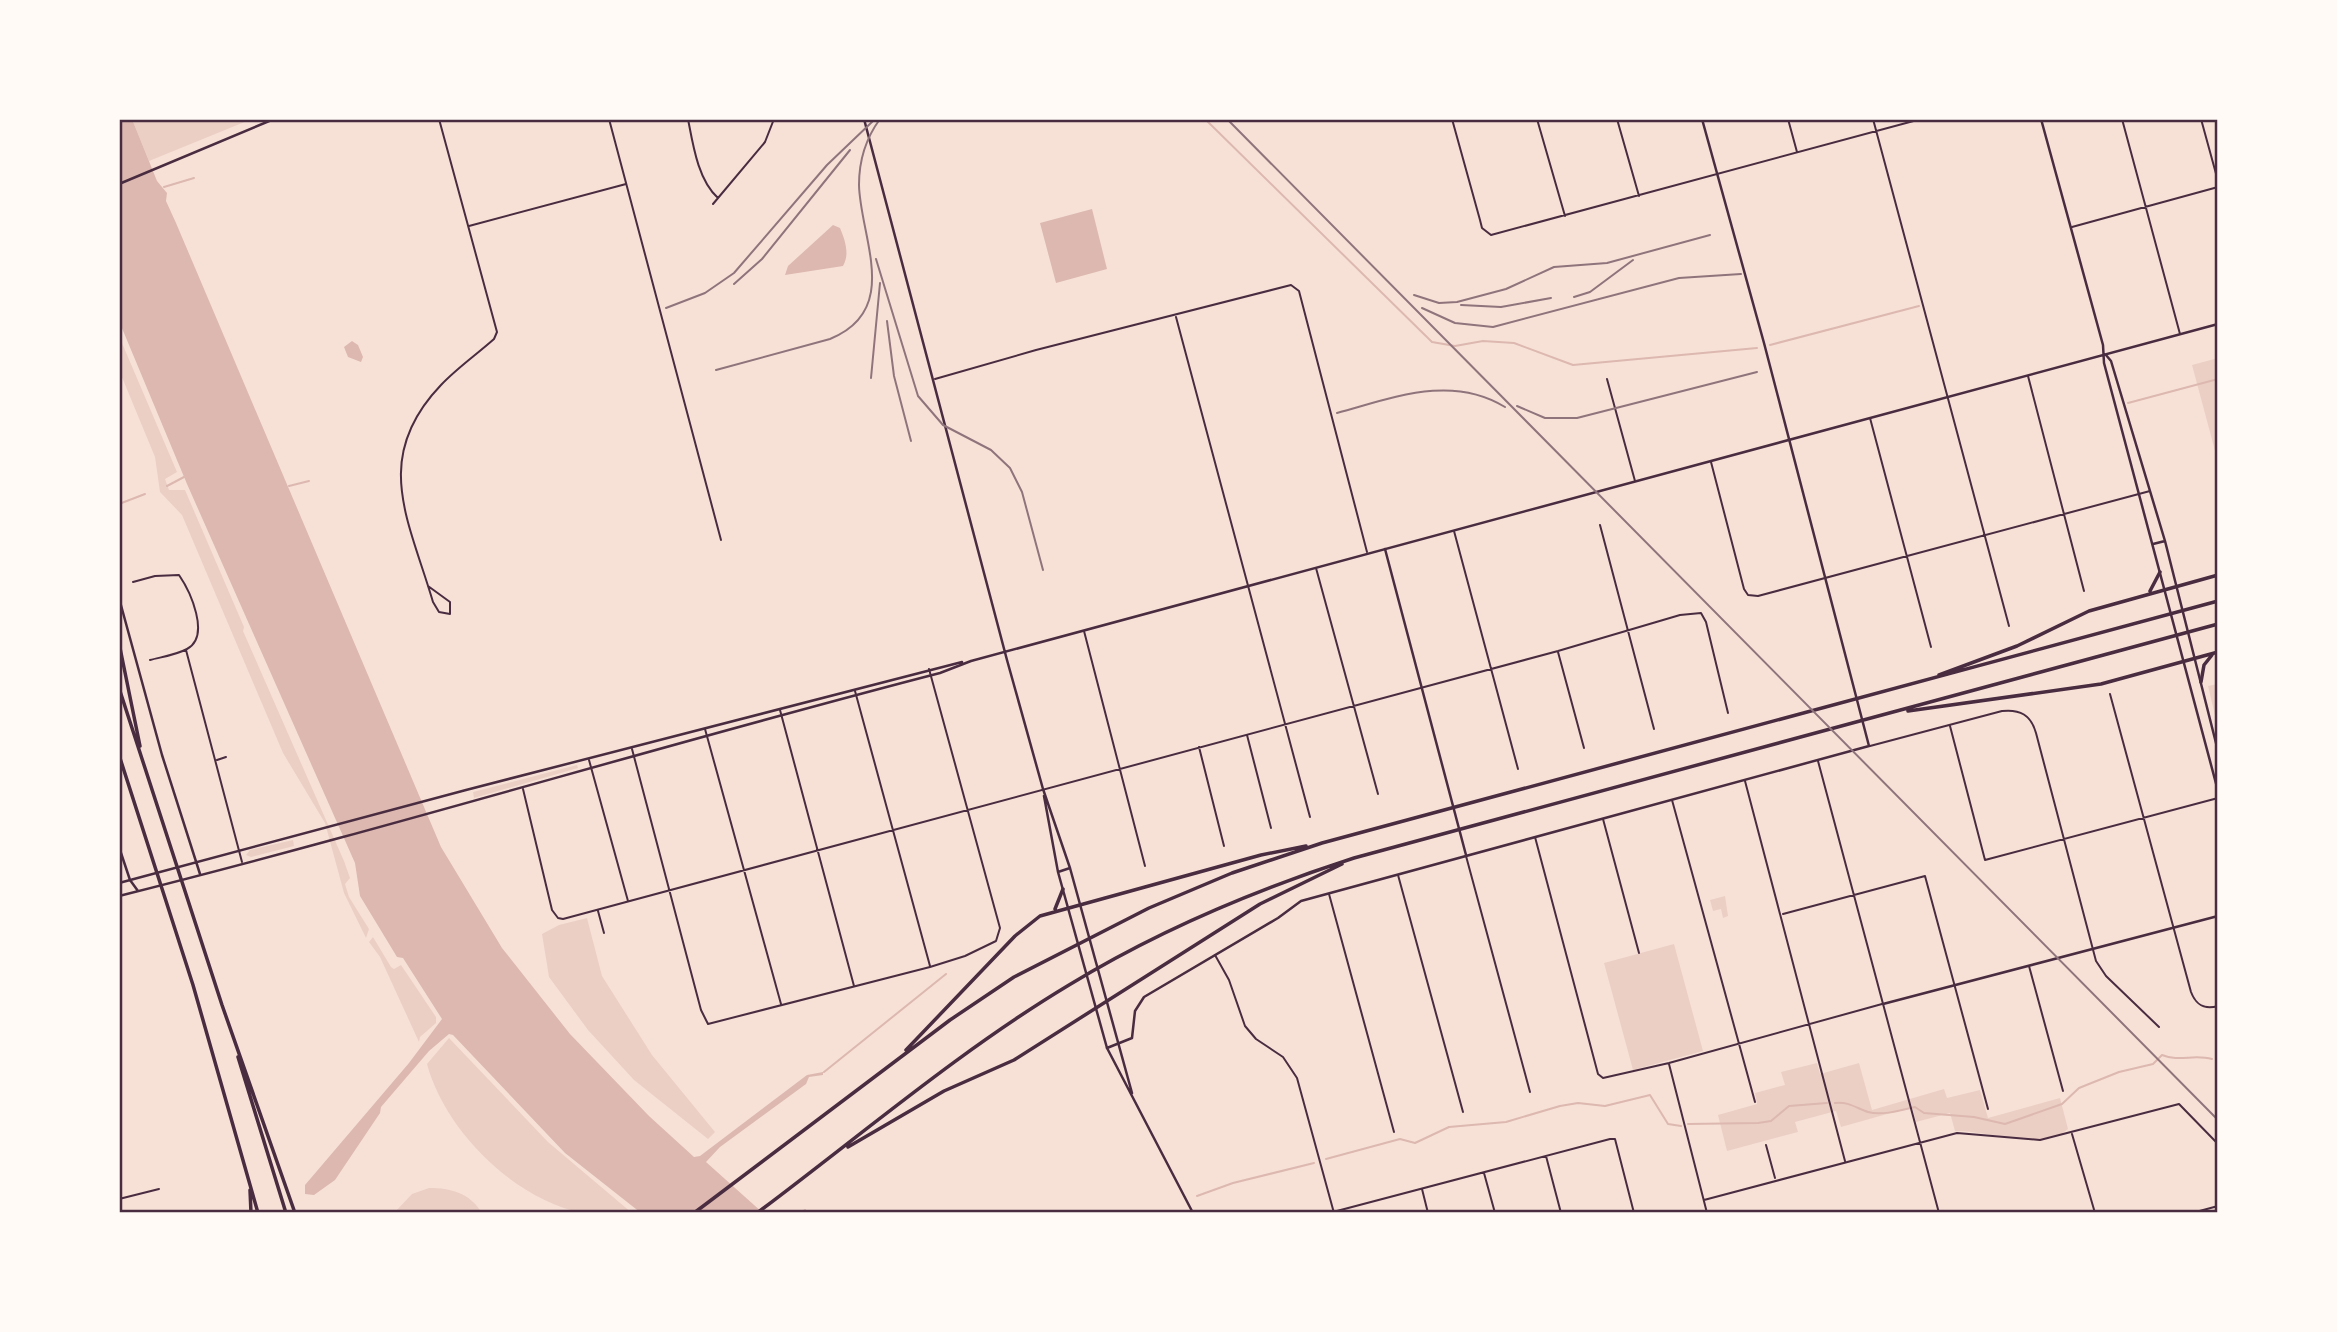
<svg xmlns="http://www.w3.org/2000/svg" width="2337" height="1332" font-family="Montserrat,sans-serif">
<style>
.green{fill:#ebcfc5}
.water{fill:#dcb8b0}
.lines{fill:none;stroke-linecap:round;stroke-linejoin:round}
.stream{stroke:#dcb8b0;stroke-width:2}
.minor{stroke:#4a2c40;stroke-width:2}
.tertiary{stroke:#4a2c40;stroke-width:2.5}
.secondary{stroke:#4a2c40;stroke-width:2.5}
.motorway{stroke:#4a2c40;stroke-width:3.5}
.rail{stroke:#8f747c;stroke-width:2}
.neatline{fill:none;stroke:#4a2c40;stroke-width:2.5}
</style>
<rect width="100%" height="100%" fill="#f7e1d7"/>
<path class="green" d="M132,119h120l-103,42z
M119,336l58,136 -12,7 4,11h16l59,137 -1,4 101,230 6,17 -5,6 4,13 20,32 -3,9 -22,-45 -19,-70 -42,-70 -101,-238 -22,-23 -5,-35 -36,-87z
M2218,358v104l-26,-97z
M2218,684v44l-10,-42z
M577,765l1,3 -104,30 -1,-6z
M293,840l1,6 -43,11 -5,-2 4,-5z
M1725,896l3,20 -5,2 -2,-9 -8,2 -3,-11z
M587,918l15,58 50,79 63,77 -7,7 -74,-59 -46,-50 -39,-53 -7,-43 17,-9z
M373,937l18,30 3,2 7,-4 35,52v6l-16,14 -1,5 -39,-85 -11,-15z
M1674,944l29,107 -70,19 -29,-107z
M449,1038l99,104 84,71c-15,0 -34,3 -49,0 -68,-13 -138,-82 -156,-149z
M1817,1063l3,11 39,-11 13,47 72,-21 3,9 33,-8 8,28 72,-20 8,31c-23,22 -84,1 -113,2l-5,-18 -34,9 -4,-15 -71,20 -5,-16 -41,11 3,10 -71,19 -9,-36 39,-11 -2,-11 30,-8 -4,-13z
M429,1188c22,0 41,5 53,25h-88l18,-19z"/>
<path class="water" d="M119,119h13l25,62 10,12 -1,8 10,22 265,624 61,101 68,86 79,82 45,41 6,-1 107,-81 16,-3v3l-14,2 -3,7 -86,63 -14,15 57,51h-122l-76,-60 -112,-118 -4,-1 -20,17 -48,56 -1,6 -45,67 -21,15 -9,-1v-9l104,-122 33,-44 -39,-61 -6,-1 -37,-61 -5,-33 -168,-379 -68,-163z
M1092,209l15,60 -51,14 -16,-60z
M833,225l7,3c5,12 10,26 3,38l-58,9 3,-9z
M352,341l6,4 5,12 -2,5 -13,-5 -4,-10z"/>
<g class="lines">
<path class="stream" d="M1205,119l227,223 23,4 28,-5 31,2 59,22 184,-17
M164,187l30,-9
M1770,345l149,-39
M2128,403l90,-24
M167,486l17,-9
M289,486l20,-5
M119,504l26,-10
M824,1072l122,-98
M1835,1103c13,-2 23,6 33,9 14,4 34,-2 47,-5l9,6 50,4 31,7 57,-20 17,-16 40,-16 34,-8 9,-9c17,7 32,-1 50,4
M1688,1124l70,-1 13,-2 18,-15 38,-3
M1326,1159l74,-20 15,4 34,-16 57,-5 54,-16 18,-3 27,3 45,-11 18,29 13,2
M1197,1196l36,-13 81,-20
M800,1213l5,-3"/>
<path class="minor" d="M609,119l112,421
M688,119c5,26 10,61 30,79
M1452,119l28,101 2,8 9,7 430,-116
M1537,119l28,97
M1617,119l22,77
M1788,119l9,33
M1873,119l136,507
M2122,119l58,215
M2201,119l17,62
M713,204l52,-62 9,-23
M469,226l157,-42
M2072,227l146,-40
M1176,317l134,500
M2028,376l56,215
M935,379l101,-29 255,-65 8,6 68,261
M1607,379l28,102
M1870,418l61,229
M1711,462l33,127 4,6 10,1 392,-105
M1600,525l54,204
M1454,531l64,238
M1316,568l62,226
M133,582l22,-6 24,-1c11,16 32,61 8,74 -11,6 -26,8 -37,11
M428,586l22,16v12l-11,-2 -6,-10c-24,-82 -62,-144 8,-217 16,-17 35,-30 53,-46l3,-7 -58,-213
M1084,631l61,235
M186,650l56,212
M1558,652l26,96
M855,691l75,275
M2110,694l81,298c5,13 13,18 27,14
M780,710l74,276
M1950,726l35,134 233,-62
M705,729l76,275
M1247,735l24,93
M1870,746l132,-35c18,-2 29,4 34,22l60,228 10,15 53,51
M1199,747l25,99
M632,749l69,261 7,14 222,-57 35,-11 31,-15 4,-13 -71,-259
M217,760l9,-3
M589,760l39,141
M1818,761l121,452
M1745,781l100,380
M523,789l29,121 6,8 5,1 995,-268 122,-36 21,-2 5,9 22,91
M1672,800l83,302
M1603,819l36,134
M1535,837l63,237 5,4 66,-15 213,-59
M1466,856l64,236
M1398,875l65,237
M1329,894l65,238
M598,911l6,22
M1783,914l142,-38 63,233
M1215,955l14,25 16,46 11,13 27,18 14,21 37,135
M2029,966l34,125
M1669,1064l38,149
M2072,1134l23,79
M1766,1145l9,33
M1546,1156l15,57
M1484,1173l11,40
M1422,1189l6,24
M119,1199l40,-10
M1704,1200l253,-67 83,7 139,-36 39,40
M1333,1212l277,-73h5l19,74
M2192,1213l26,-7"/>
<path class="tertiary" d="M1385,549l81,306
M1883,1004l335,-88
M1107,1048l25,-10 3,-27 9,-14 134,-79 23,-17 568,-155 -105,-403 -62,-224"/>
<path class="secondary" d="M864,119l143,541 36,129 27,79 62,225
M2041,119l62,226 1,18 114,428
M119,184l155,-65
M2106,355l5,6 54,180 53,210
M2153,544l12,-3
M119,598l43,157 38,119
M1044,796l14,76 49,176 86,165
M119,847l11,33 8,11
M1058,872l12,-4
M119,883l347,-93 496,-128
M119,896c275,-69 546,-152 821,-223l31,-12 1247,-337"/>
<path class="motorway" d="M2150,591l10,-19
M119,643l21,103
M1939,675l78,-29 72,-35 129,-36
M2201,682l3,-17 8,-10
M119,688l103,317 73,208
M1908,711l193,-27 117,-32
M119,755l74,230 65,228
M1055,909l8,-20
M906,1050l109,-114 25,-20 221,-61 45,-9
M238,1057l48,156
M848,1147l96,-56 70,-31 246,-156 82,-40
M250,1190l1,23
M694,1213l256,-193 64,-43 135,-69 83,-35 90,-30 896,-242
M757,1213c103,-77 202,-162 312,-228 90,-55 186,-95 285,-127l864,-234"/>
<path class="rail" d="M1227,119l991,1001
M876,259l42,137 25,29 48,25 19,18 12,24 21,78
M734,284l28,-25 88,-109
M1414,295l25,8 18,-1 49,-13 48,-22 53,-4 103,-28
M1574,297l16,-5 43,-32
M1461,305l40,2 50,-9
M666,308l39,-15 29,-20 93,-108 46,-44
M1422,308l33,15 38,4 186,-49 62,-4
M887,321l7,55 17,65
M716,370l114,-31c72,-29 30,-102 29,-154 0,-25 7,-47 21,-66
M871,378l9,-95
M1517,406l28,12h32l180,-46
M1337,413c56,-15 114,-39 168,-6"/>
</g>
<rect width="2337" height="1332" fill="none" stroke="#fffaf5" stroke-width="242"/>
<rect x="121" y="121" width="2095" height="1090" class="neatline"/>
</svg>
